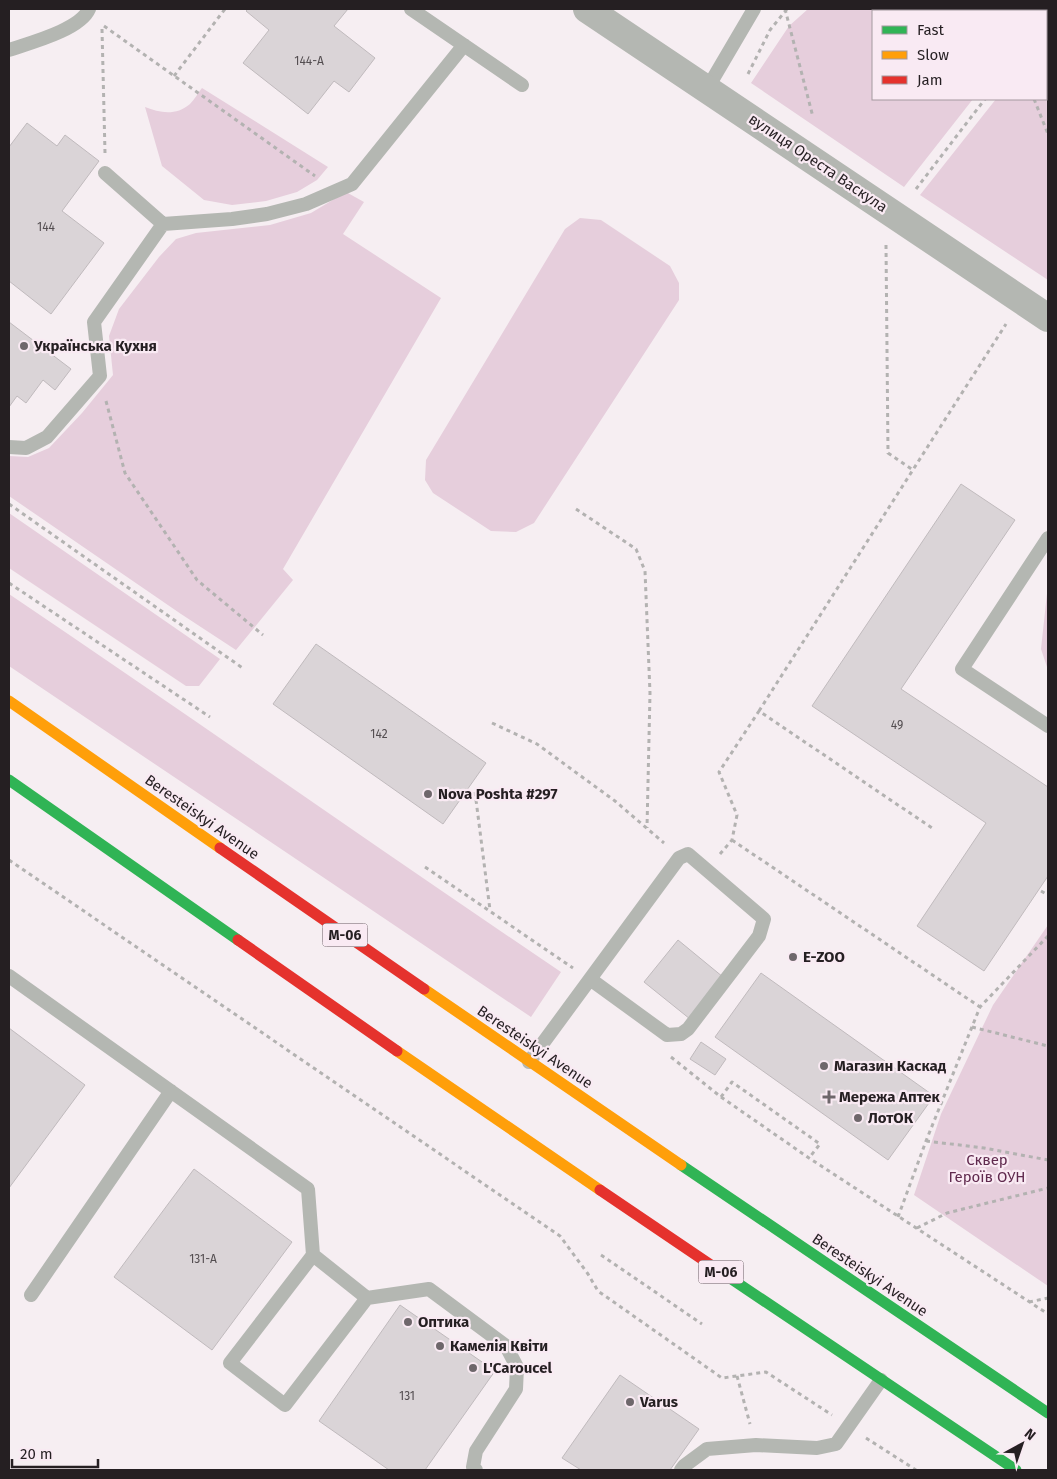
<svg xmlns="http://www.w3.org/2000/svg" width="1057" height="1479" font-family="'Fira Sans',sans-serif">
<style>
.green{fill:#e6cedc}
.building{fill:#dad4d7;stroke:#c0babd}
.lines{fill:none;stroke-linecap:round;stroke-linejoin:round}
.path{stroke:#b3b2b1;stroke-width:3;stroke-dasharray:4 4;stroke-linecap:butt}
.lane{stroke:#b4b7b2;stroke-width:14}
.street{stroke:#b4b7b2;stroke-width:28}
.fast{stroke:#30b455;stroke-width:11}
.slow{stroke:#ff9f0a;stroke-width:11}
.jam{stroke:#e5322d;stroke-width:11}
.poi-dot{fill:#6e676b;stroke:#f9eaf3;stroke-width:2}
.labels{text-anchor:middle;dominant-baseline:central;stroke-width:4.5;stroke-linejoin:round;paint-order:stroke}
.number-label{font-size:12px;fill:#534d50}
.shield{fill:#f9eaf3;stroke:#655c61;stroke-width:1}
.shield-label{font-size:14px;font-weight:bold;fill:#251f22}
.street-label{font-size:15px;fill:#251f22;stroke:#f9eaf3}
.poi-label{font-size:15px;font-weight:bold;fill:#251f22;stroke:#f9eaf3;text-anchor:start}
.park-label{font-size:15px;fill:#602a4e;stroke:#f9eaf3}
</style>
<rect width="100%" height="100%" fill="#f6eef2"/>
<path class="green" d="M808,9h172l-1,2h-106v88h100l-69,88 -153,-104 38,-57z
M1046,53l2,2v225l-128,-85 76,-96h50z
M202,88l126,79 -11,13 -20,12 -31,9 -34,4 -28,-5 -42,-34 -17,-59c15,6 31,9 45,-3 4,-4 8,-11 12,-16z
M346,192l18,10 -21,32 98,64 -158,271 10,11 -57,70 -55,-36 -172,-118v-40l19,1 21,-9 33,-35 31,-38 -4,-39 10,-27 40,-52 17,-18 20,-6 74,-8 41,-12z
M580,218l21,2 69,46 9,17v17l-145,223 -18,9 -25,-1 -58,-38 -8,-13 1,-20 139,-231z
M9,513l211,146 -21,27h-13l-177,-118z
M1048,584v86l-7,-21z
M9,594c185,125 367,253 552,378l-30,45 -522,-351z
M1048,925v361l-134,-91 27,-81 52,-109z"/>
<path class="building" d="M248,9h100l-14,17 41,32 -26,34 -15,-11 -26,33 -65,-51 26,-33 -23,-19z
M27,123l30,23 8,-11 34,26 -37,50 42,32 -53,71 -42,-33v-134z
M9,322l62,47 -16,21 -12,-10 -17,23 -9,-7 -8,11z
M961,484l54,36 -114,169 147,98v89l-64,95 -67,-45 69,-103 -174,-117z
M316,644l170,119 -43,61 -170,-120z
M678,940l45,37 -33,42 -46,-37z
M761,973l173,123 -46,64 -173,-123z
M9,1028l76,57 -76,103z
M701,1042l25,17 -11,16 -25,-16z
M194,1169l98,73 -80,108 -98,-73z
M400,1305l95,66 -70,99h-36l-70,-49z
M620,1375l79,54 -29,41h-89l-19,-12z"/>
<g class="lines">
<path class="path" d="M785,9l28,108
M980,9l4,2
M104,26l211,150
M102,29l3,124
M1046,50l2,2
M748,74l22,-44 17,-21
M174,76l51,-67
M1034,99l14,35
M916,189l69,-90
M886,245l2,208 25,17
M106,401l19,72 72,107 66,55
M9,504l235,165
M576,509l60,40 9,22 5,122 -3,135
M9,583l201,134
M759,711l247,-387
M492,723l45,21 78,57 49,42
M475,792l15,118
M732,840l248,167
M720,854l12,-14 5,-25 -18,-43 40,-61 176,119
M9,860l551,376 28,38 10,17 124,87 44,-6 66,43
M425,867l148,101
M1041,891l7,4
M972,1027l76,19
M671,1057l50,40 88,61 239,156
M721,1097l11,-15 88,62 -11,14
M926,1141l58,7 64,12
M898,1217l28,-76 54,-134 68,-71
M917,1228l30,-15 101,-25
M601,1255l101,69
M1029,1302l19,-4
M737,1376l13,48
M866,1438l50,32"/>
<path class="lane" d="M411,9l111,76
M9,50c20,-7 71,-20 80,-41
M707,89l47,-80
M163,224l69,-5 35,-5 39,-10 46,-20 112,-139
M9,447l17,1 21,-11 53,-61 -6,-54 69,-98 -58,-51
M1048,538l-86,131 86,57
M9,976l299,213 5,66 -83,108 55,42 82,-107
M529,1062l150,-204 9,-4 76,65 -5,17 -71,93 -7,5 -14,1 -77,-56
M313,1255l54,43 62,-9 77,57 11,21 -1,22 -40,62 -3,16 3,3
M31,1295l140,-204
M681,1470l3,-4 23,-17 49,-4 61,3 19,-4 45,-64"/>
<path class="street" d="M587,9l461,309"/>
<path class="fast" d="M9,780l229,160
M681,1165l367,248
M730,1278l286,192"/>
<path class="slow" d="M9,701l211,147
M424,989l257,176
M397,1051l203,139"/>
<path class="jam" d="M220,848l204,141
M238,940l159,111
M600,1190l130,88"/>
</g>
<g class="poi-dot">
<circle cx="24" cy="346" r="5"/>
<circle cx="428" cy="794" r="5"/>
<circle cx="793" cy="957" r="5"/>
<circle cx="824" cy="1066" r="5"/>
<path d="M826.5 1089.5h5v5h5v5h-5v5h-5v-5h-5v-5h5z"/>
<circle cx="858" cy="1118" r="5"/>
<circle cx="408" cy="1322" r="5"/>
<circle cx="440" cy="1346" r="5"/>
<circle cx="473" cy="1368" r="5"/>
<circle cx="630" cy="1402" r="5"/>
</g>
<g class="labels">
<g class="number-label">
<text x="309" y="61">144-А</text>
<text x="46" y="227">144</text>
<text x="897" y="725">49</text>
<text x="379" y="734">142</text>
<text x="203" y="1259">131-А</text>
<text x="407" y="1396">131</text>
</g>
<g class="shield">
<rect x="322.5" y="923.5" width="45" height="23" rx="4"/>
<rect x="698.5" y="1260.5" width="45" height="23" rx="4"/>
</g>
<g class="shield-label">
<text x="345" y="935">М-06</text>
<text x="721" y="1272">М-06</text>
</g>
<g class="street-label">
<text transform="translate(818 163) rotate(34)">вулиця Ореста Васкула</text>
<text transform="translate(202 817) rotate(35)">Beresteiskyi Avenue</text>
<text transform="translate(535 1047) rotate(34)">Beresteiskyi Avenue</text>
<text transform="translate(870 1275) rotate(34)">Beresteiskyi Avenue</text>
</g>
<g class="poi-label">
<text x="34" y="346">Українська Кухня</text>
<text x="438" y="794">Nova Poshta #297</text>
<text x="803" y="957">E-ZOO</text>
<text x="834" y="1066">Магазин Каскад</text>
<text x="839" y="1097">Мережа Аптек</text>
<text x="868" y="1118">ЛотОК</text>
<text x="418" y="1322">Оптика</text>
<text x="450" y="1346">Камелія Квіти</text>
<text x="483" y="1368">L'Caroucel</text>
<text x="640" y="1402">Varus</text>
</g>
<g class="park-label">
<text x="987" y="1160">Сквер<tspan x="987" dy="17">Героїв ОУН</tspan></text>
</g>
</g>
<rect width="1057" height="1479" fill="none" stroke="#251f22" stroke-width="20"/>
<rect x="872" y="10" width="175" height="90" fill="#f9eaf3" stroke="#a4999f"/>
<rect x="882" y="26" width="25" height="8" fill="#30b455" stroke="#a4999f"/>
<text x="917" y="35" font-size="15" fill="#251f22">Fast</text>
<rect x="882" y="51" width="25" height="8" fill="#ff9f0a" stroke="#a4999f"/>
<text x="917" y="60" font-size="15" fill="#251f22">Slow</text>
<rect x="882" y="76" width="25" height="8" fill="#e5322d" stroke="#a4999f"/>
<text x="917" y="85" font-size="15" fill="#251f22">Jam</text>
<g transform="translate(1022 1444) rotate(40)" stroke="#f9eaf3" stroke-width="4" paint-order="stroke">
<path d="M0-4L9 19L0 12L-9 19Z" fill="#251f22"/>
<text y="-8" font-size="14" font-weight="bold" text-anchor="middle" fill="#251f22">N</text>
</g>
<path d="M12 1459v8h86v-8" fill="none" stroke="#251f22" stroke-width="2.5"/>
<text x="20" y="1459" font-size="15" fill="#251f22" stroke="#f9eaf3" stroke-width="4" paint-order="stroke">20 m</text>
</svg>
